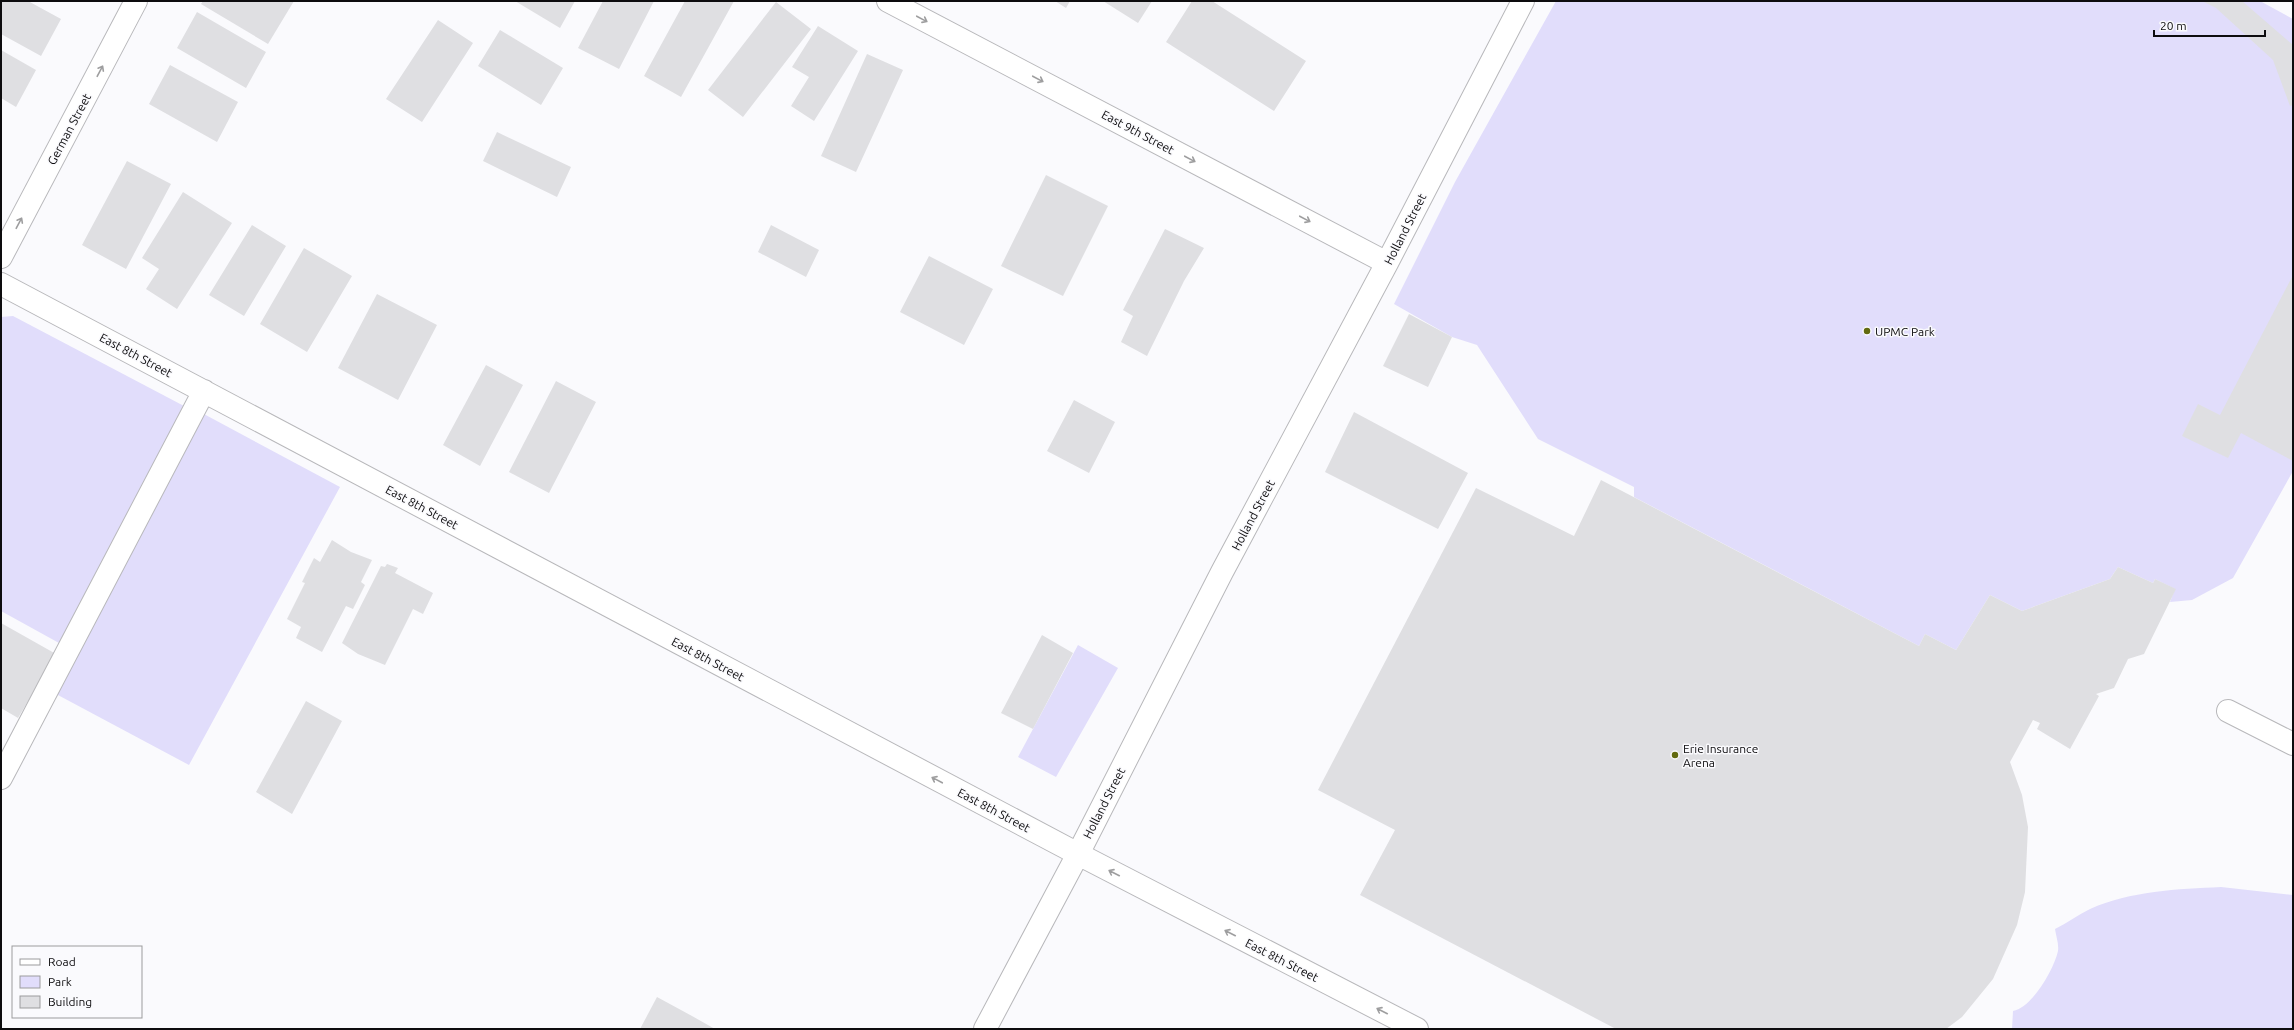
<svg xmlns="http://www.w3.org/2000/svg" width="2294" height="1030" font-family="Ubuntu,sans-serif">
<style>
.green{fill:#e1ddfb}
.building{fill:#dfdfe2}
.lines{fill:none;stroke-linecap:round;stroke-linejoin:round}
.minor-casing{stroke:#b8b8bb;stroke-width:24}
.minor{stroke:#fff;stroke-width:22}
.oneway{stroke:#9e9e9f}
.poi-dot{fill:#626a0f;stroke:#fafafd;stroke-width:1.5}
.labels{text-anchor:middle;dominant-baseline:central;stroke-width:3;stroke-linejoin:round;paint-order:stroke}
.street-label{font-size:12px;fill:#0d0c0e;stroke:#fafafd}
.poi-label{font-size:12px;fill:#0d0c0e;stroke:#fafafd;text-anchor:start}
</style>
<rect width="100%" height="100%" fill="#fafafd"/>
<path class="green" d="M1556,1h704l33,18v452l-60,107 -41,22 -22,2 5,-13 -20,-10 -2,4 -35,-16 -8,12 -88,32 -32,-16 -34,55 -31,-16 -6,12 -285,-149v-10l-96,-48 -61,-94 -25,-8 -58,-33 61,-122z
M13,316l171,90 -125,237 -58,-32v-294z
M202,413l138,74 -151,278 -133,-71z
M1078,645l40,23 -62,109 -38,-20z
M2221,887l72,8v134h-281l1,-18c19,-3 41,-42 45,-60 1,-7 -2,-15 -3,-22 12,-6 23,-14 35,-20 40,-18 88,-20 131,-22z"/>
<path class="building" d="M1,1h27l33,18 -20,37 -40,-22z
M203,1h91l-26,43 -67,-40z
M515,1h60l-15,27z
M603,1h51l-35,68 -41,-21z
M685,1h49l-53,96 -37,-21z
M1055,1h15l-4,7z
M1103,1h49l-14,22z
M1192,1h20l94,60 -32,50 -108,-69z
M2202,1h40l51,44v60l-3,1 -17,-46 -57,-52z
M776,2l35,27 -68,88 -35,-27z
M197,12l69,40 -20,36 -69,-40z
M438,20l35,23 -51,79 -36,-23z
M818,26l40,25 -44,70 -23,-15 18,-29 -17,-10z
M500,30l63,38 -22,37 -63,-39z
M1,50l35,20 -20,37 -15,-9z
M867,54l36,16 -47,102 -35,-16z
M170,65l68,37 -21,40 -68,-38z
M497,132l74,35 -14,30 -74,-36z
M127,161l44,23 -45,85 -44,-24z
M1046,175l62,31 -45,90 -62,-30z
M183,192l49,31 -55,86 -31,-20 13,-20 -17,-11z
M252,225l34,21 -42,70 -35,-21z
M771,225l48,25 -13,27 -48,-25z
M1165,229l39,19 -20,33 -37,75 -26,-14 12,-26 -10,-6z
M304,248l48,28 -45,76 -47,-28z
M929,256l64,33 -29,56 -64,-33z
M2293,275v186l-52,-28 -13,25 -46,-22 16,-32 22,11z
M377,294l60,31 -39,75 -60,-32z
M1409,314l43,23 -24,50 -45,-21z
M486,365l37,20 -43,81 -37,-21z
M556,381l40,21 -47,91 -40,-21z
M1074,400l41,22 -26,51 -42,-22z
M1354,412l114,61 -30,56 -113,-57z
M1601,480l318,166 6,-12 31,16 34,-55 32,16 88,-32 8,-12 35,16 2,-4 21,10 -32,65 -16,5 -14,29 -18,6 3,2 -29,53 -33,-20 3,-6 -7,-3 -23,42 12,33 6,32 -3,65 -8,33 -24,54 -31,38 -16,12h-330l-256,-134 35,-65 -77,-40 158,-302 98,48z
M332,540l19,12 21,8 -11,22 4,3 -12,24 -7,-3 -24,46 -26,-14 5,-11 -14,-8 18,-36 -3,-1 12,-24 6,4z
M387,564l11,4 -3,5 38,20 -10,21 -10,-5 -28,56 -27,-11 -16,-11 39,-77 4,1z
M1,623l55,31 -38,64 -17,-10z
M1042,635l31,18 -40,76 -32,-16z
M306,701l36,20 -50,93 -36,-22z
M657,997l35,19 23,13h-75z"/>
<g class="lines">
<defs>
<path id="minor" d="M888,1l499,262
M1,257l135,-256
M1,284l1077,570 339,175
M2228,711l65,33
M1,778l203,-387
M985,1029l93,-175 144,-282 165,-309 136,-262"/>
</defs>
<use href="#minor" class="minor-casing"/>
<use href="#minor" class="minor"/>
</g>
<defs><path id="oneway-shaft" d="M-6 0H5M1.5-3L5.5 0L1.5 3" fill="none" stroke-width="1.6" stroke-linecap="round" stroke-linejoin="round"/></defs>
<g class="oneway">
<use href="#oneway-shaft" transform="translate(922 19) rotate(28)"/>
<use href="#oneway-shaft" transform="translate(100 71) rotate(-62)"/>
<use href="#oneway-shaft" transform="translate(1038 79) rotate(28)"/>
<use href="#oneway-shaft" transform="translate(1190 159) rotate(28)"/>
<use href="#oneway-shaft" transform="translate(1305 219) rotate(28)"/>
<use href="#oneway-shaft" transform="translate(19 223) rotate(-62)"/>
<use href="#oneway-shaft" transform="translate(937 780) rotate(-152)"/>
<use href="#oneway-shaft" transform="translate(1114 873) rotate(-153)"/>
<use href="#oneway-shaft" transform="translate(1230 933) rotate(-153)"/>
<use href="#oneway-shaft" transform="translate(1382 1011) rotate(-153)"/>
</g>
<g class="poi-dot">
<circle cx="1867" cy="331" r="4"/>
<circle cx="1675" cy="755" r="4"/>
</g>
<g class="labels">
<g class="street-label">
<text transform="translate(69 129) rotate(-62)">German Street</text>
<text transform="translate(1138 132) rotate(28)">East 9th Street</text>
<text transform="translate(1405 229) rotate(-63)">Holland Street</text>
<text transform="translate(136 355) rotate(28)">East 8th Street</text>
<text transform="translate(422 507) rotate(28)">East 8th Street</text>
<text transform="translate(1253 515) rotate(-62)">Holland Street</text>
<text transform="translate(708 659) rotate(28)">East 8th Street</text>
<text transform="translate(1104 803) rotate(-63)">Holland Street</text>
<text transform="translate(994 810) rotate(28)">East 8th Street</text>
<text transform="translate(1282 960) rotate(27)">East 8th Street</text>
</g>
<g class="poi-label">
<text x="1875" y="331">UPMC Park</text>
<text x="1683" y="748">Erie Insurance<tspan x="1683" dy="14">Arena</tspan></text>
</g>
</g>
<rect width="2294" height="1030" fill="none" stroke="#0d0c0e" stroke-width="4"/>
<rect x="12" y="946" width="130" height="72" fill="#fafafd" stroke="#9b9b9d"/>
<rect x="20" y="959" width="20" height="6" fill="#ffffff" stroke="#9b9b9d"/>
<text x="48" y="966" font-size="12" fill="#0d0c0e">Road</text>
<rect x="20" y="976" width="20" height="12" fill="#e1ddfb" stroke="#9b9b9d"/>
<text x="48" y="986" font-size="12" fill="#0d0c0e">Park</text>
<rect x="20" y="996" width="20" height="12" fill="#dfdfe2" stroke="#9b9b9d"/>
<text x="48" y="1006" font-size="12" fill="#0d0c0e">Building</text>
<path d="M2154 30v6h111v-6" fill="none" stroke="#0d0c0e" stroke-width="2"/>
<text x="2160" y="30" font-size="12" fill="#0d0c0e" stroke="#fafafd" stroke-width="3" paint-order="stroke">20 m</text>
</svg>
